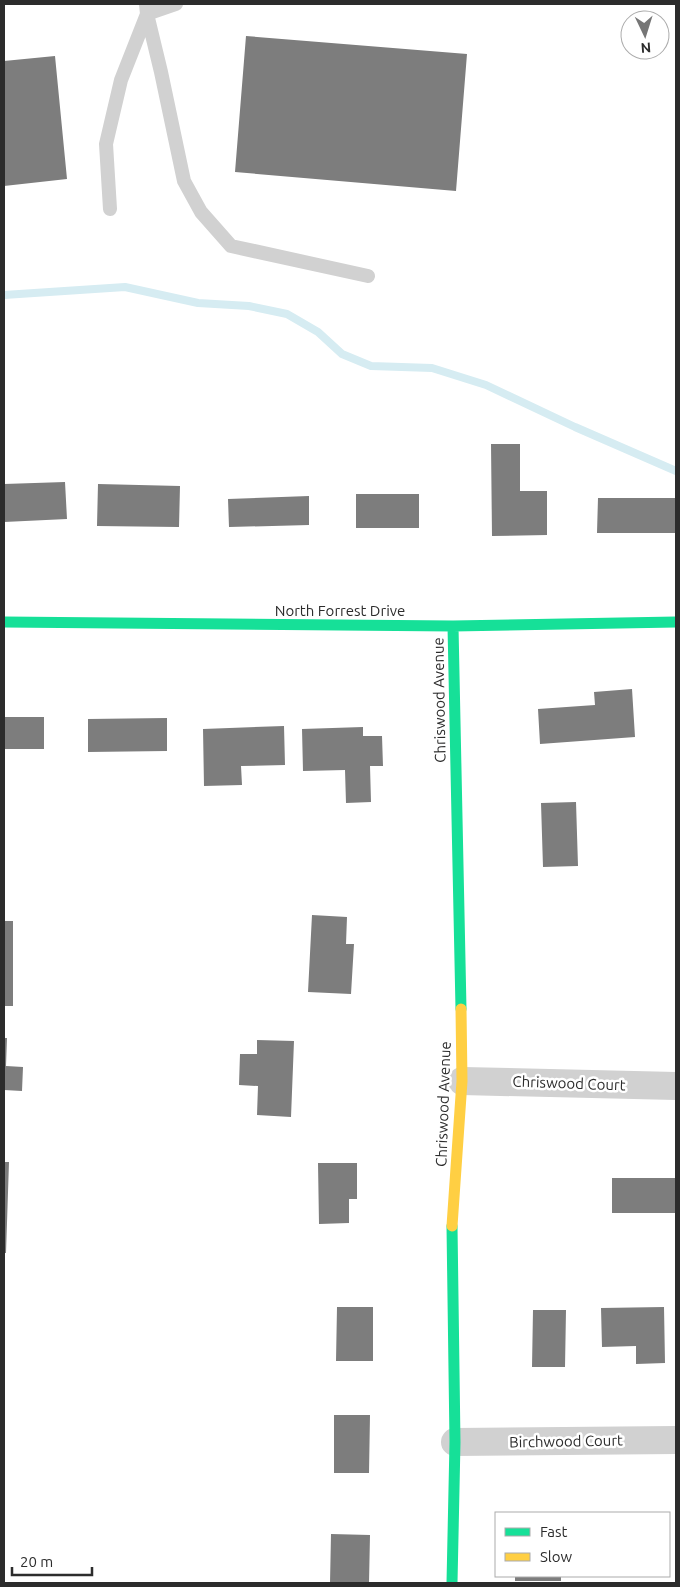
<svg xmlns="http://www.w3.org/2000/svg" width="680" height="1587" font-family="Ubuntu,sans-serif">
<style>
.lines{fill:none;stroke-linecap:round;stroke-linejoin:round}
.stream{stroke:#d6ecf2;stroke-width:8}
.building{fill:#7d7d7d}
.lane{stroke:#d1d1d1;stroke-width:14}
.street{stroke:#d1d1d1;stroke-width:28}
.fast{stroke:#16e098;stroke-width:11}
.slow{stroke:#ffcf43;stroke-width:11}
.labels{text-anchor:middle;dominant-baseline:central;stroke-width:5;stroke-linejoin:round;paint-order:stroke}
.street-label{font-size:15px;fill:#2c2c2c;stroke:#fff}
</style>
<rect width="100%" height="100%" fill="#fff"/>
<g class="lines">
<path class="stream" d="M4,295l121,-8 73,16 51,3 38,8 31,18 24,22 29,12 61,2 54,17 89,42 101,44"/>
</g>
<path class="building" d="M246,36l221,18 -11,137 -221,-19z
M55,56l12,123 -63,7v-125z
M491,444h29v47h27v44l-55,1z
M65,482l2,37 -63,3v-38z
M98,484l82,2 -1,41 -82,-1z
M356,494h63v34h-63z
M309,496v29l-80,2 -1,-28z
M598,498h78v35h-79z
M632,689l3,48 -95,7 -2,-35 57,-4 -1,-13z
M4,717h40v32h-40z
M167,718v33l-79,1v-33z
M284,726l1,39 -44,1 1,19 -38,1 -1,-57z
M363,727v9h19l1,30h-13l1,36 -25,1 -1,-33 -42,1 -1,-42z
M576,802l2,64 -35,1 -2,-64z
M312,915l35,2 -1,27h8l-3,50 -43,-2z
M4,921h9v85h-9z
M4,1038h3l-1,28 17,1 -1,24 -18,-1z
M257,1040l37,1 -3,76 -34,-2 1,-29 -19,-1 1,-31h17z
M4,1162h5l-3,91h-2z
M318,1163h39v36h-8v24l-30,1z
M612,1178h64v35h-64z
M337,1307h36v54h-37z
M664,1307l1,56 -29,1v-18l-34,1 -1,-39z
M533,1310h33l-1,57h-33z
M334,1415h36l-1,58h-35z
M331,1534l39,1 -1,48h-39z
M515,1576h46v5h-46z"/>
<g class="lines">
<path class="lane" d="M146,4l1,10 14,58 23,109 17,31 30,34 137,30
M110,209l-4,-65 15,-64 26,-66 29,-10"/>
<path class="street" d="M462,1081l214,5
M455,1442l221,-2"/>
<path class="fast" d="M4,622l449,4 223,-4
M453,626l8,383
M452,1583l3,-141 -3,-216"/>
<path class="slow" d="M452,1226l10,-145 -1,-72"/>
</g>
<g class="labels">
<g class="street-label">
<text x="340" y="610">North Forrest Drive</text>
<text transform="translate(439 700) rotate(-91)">Chriswood Avenue</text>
<text transform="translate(569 1083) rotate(2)">Chriswood Court</text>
<text transform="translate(443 1104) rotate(-88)">Chriswood Avenue</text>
<text transform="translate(566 1441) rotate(-1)">Birchwood Court</text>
</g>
</g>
<rect width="680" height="1587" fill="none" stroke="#2c2c2c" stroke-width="10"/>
<rect x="495" y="1512" width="175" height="65" fill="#ffffff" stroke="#ababab"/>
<rect x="505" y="1528" width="25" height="8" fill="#16e098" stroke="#ababab"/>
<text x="540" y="1537" font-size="15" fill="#2c2c2c">Fast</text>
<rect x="505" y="1553" width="25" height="8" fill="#ffcf43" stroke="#ababab"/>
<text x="540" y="1562" font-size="15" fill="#2c2c2c">Slow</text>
<g transform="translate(645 35) rotate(176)"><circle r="24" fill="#ffffff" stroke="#ababab"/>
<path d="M0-4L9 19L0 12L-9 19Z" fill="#767676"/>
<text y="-8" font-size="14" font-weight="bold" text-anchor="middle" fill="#2c2c2c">N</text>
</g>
<path d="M12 1567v8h80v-8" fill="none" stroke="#2c2c2c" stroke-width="2.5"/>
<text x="20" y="1567" font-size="15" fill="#2c2c2c" stroke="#ffffff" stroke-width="4" paint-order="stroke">20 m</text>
</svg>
